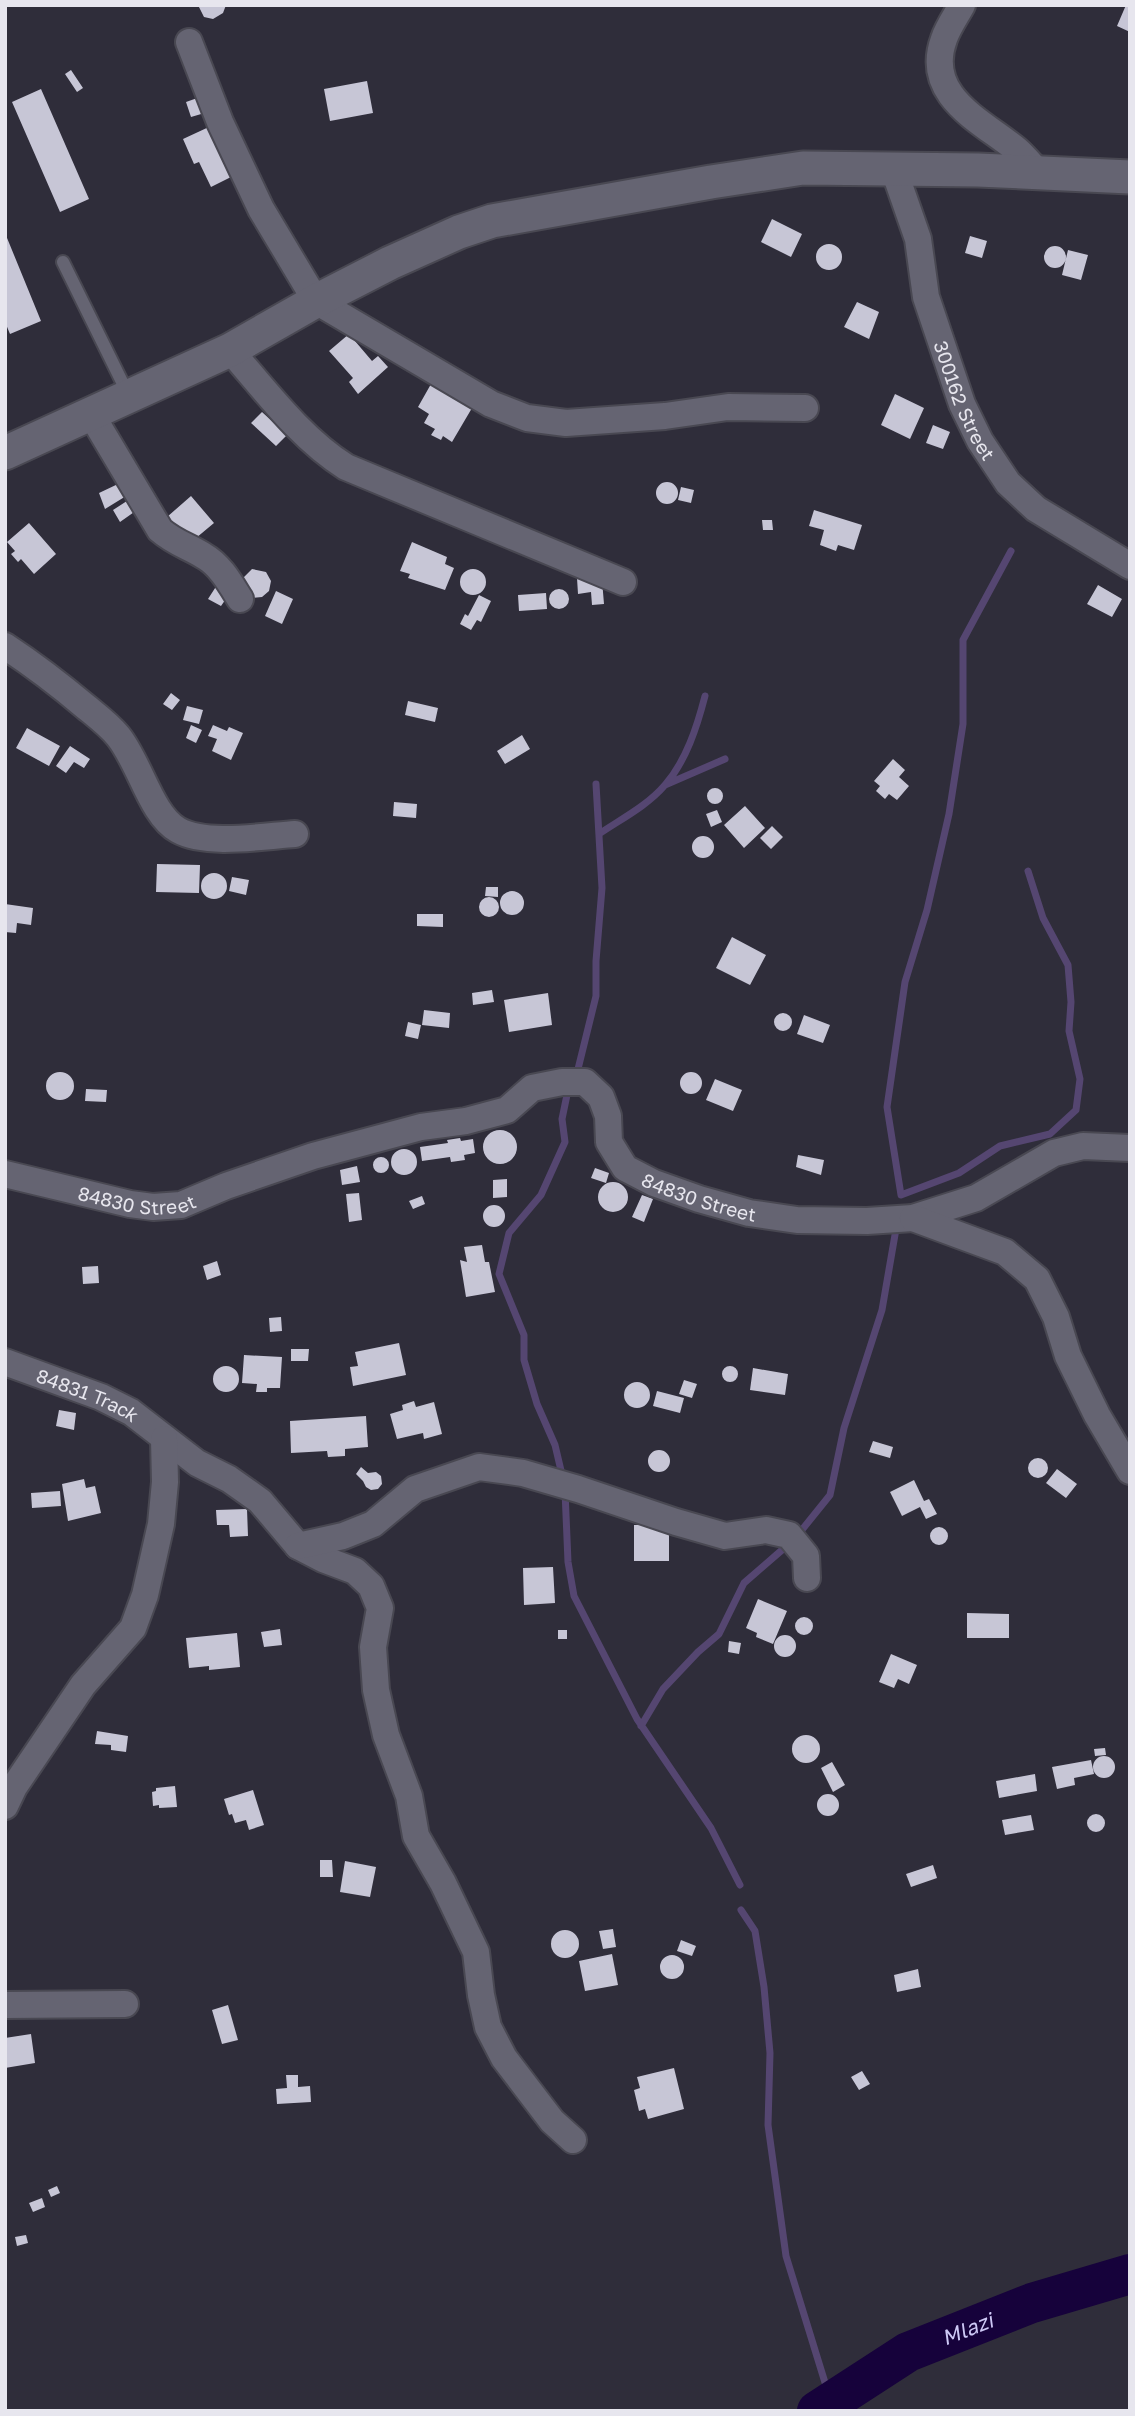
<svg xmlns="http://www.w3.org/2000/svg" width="1135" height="2416" font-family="'Golos Text',sans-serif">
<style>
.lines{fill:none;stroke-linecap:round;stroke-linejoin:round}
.stream{stroke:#554671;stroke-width:7}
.river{stroke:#16023b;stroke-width:40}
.building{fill:#c7c6d6}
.service-casing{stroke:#494852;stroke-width:16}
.minor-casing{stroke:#494852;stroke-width:30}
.tertiary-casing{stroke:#494852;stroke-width:37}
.service{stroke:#656472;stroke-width:12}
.minor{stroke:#656472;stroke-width:26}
.tertiary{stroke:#656472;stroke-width:33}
.labels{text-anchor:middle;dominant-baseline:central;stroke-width:7;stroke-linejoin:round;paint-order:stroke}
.street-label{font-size:19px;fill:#e7e6ee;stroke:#17171c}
.water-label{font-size:21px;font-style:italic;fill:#cdc8f5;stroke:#17171c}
</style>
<rect width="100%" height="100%" fill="#2f2d3a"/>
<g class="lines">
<path class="stream" d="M1011,551l-48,89v84l-14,90 -22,96 -22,72 -18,125 14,88 58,-22 41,-27 50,-12 26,-24 4,-31 -11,-48 2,-29 -3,-37 -25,-47 -15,-47
M665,785l60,-26
M599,834c22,-15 48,-28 66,-49 21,-24 32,-58 40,-89
M578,1069l18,-73v-35l6,-73 -6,-104
M563,1479l-8,-34 -18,-41 -13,-44v-25l-25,-61 10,-41 32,-38 24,-53 -3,-23 6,-29
M565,1491l3,71 6,34 63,123 74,109 29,57
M797,1536l33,-41 14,-67 38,-118 14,-81
M641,1726l22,-37 35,-37 21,-18 25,-51 38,-33
M741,1910l14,21 9,56 6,66 -2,72 18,131 45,146"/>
<path class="river" id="s1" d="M817,2411l91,-59 124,-49 98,-29"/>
</g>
<path class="building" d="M198,5h28l-3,8 -10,6 -9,-2z
M1126,5h4v27l-13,-6z
M71,70l12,18 -6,4 -12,-18z
M367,81l6,32 -43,8 -6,-32z
M41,89l48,110 -29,13 -48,-110z
M203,96l5,16 -17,5 -5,-15z
M211,126l22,50 -22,11 -12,-25 -5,2 -11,-25z
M772,219l30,15 -11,23 -30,-15z
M5,233l36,88 -31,13 -5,-12z
M970,236l17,5 -5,17 -17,-5z
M816 257a13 13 0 1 1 26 0a13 13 0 1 1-26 0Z
M1044 257a11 11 0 1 1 22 0a11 11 0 1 1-22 0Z
M1068,250l20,5 -7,25 -19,-5z
M857,302l22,10 -10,27 -25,-12z
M349,334l23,27 6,-5 10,11 -30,27 -9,-12 4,-4 -24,-27z
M431,384l41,24 -20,34 -9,-6 -2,4 -10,-5 4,-6 -11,-6 5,-9 -11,-7z
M895,394l29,14 -14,31 -29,-14z
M262,412l25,23 -11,11 -25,-23z
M933,425l17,7 -7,17 -17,-6z
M656 493a11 11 0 1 1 22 0a11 11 0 1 1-22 0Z
M118,484l13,9 -26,16 -6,-16z
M681,487l13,3 -3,13 -13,-3z
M191,496l23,27 -24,20 -23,-26z
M130,499l7,11 -17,12 -7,-12z
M814,510l48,15 -8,25 -16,-5 -2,6 -16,-6 4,-15 -15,-4z
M762,520h10l1,10h-10z
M29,523l27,31 -22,20 -13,-15 -3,3 -7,-8 4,-3 -8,-9z
M412,542l35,15 -2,7 9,4 -9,22 -37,-12 2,-4 -10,-3z
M252,569l14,3 5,9 -2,10 -7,6 -10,1 -10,-19z
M460 582a13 13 0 1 1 26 0a13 13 0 1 1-26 0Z
M590,577l12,3 2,24 -12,1 -1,-13 -13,2 -1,-16z
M217,585l13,8 -9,13 -13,-7z
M1098,585l24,14 -10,18 -25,-13z
M549 599a10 10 0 1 1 20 0a10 10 0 1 1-20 0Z
M276,591l17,8 -11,25 -17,-8z
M546,593l1,16 -28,2 -1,-16z
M479,595l12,6 -10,21 -4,-2 -6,10 -11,-6 5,-10 3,2z
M171,693l9,7 -8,10 -9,-6z
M408,701l30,7 -3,14 -30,-7z
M187,706l16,4 -4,14 -16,-4z
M191,725l11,5 -6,13 -10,-5z
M213,725l14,6 2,-4 14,6 -12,27 -19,-9 5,-12 -9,-3z
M27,728l33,18 -11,20 -33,-18z
M522,735l8,14 -25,15 -8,-13z
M70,746l20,13 -6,9 -10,-6 -8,11 -10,-7z
M893,759l12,11 -6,7 10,9 -12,14 -8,-6 -4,5 -9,-8 4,-5 -6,-5z
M707 796a8 8 0 1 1 16 0a8 8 0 1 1-16 0Z
M394,802l23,2 -1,14 -23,-2z
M745,806l20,22 -21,20 -20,-23z
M717,810l5,12 -11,5 -5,-13z
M772,826l11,11 -12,12 -11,-11z
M692 847a11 11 0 1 1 22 0a11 11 0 1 1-22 0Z
M157,864l43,1 -1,28 -43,-1z
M201 886a13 13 0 1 1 26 0a13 13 0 1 1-26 0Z
M232,877l17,3 -3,15 -17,-4z
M486,887h12v10l-13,-1z
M500 903a12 12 0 1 1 24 0a12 12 0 1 1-24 0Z
M479 907a10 10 0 1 1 20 0a10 10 0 1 1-20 0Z
M5,904l28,4 -2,17 -14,-2 -1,10 -11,-1z
M417,914h26v13l-26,-1z
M732,937l34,18 -16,30 -34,-17z
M492,990l2,12 -21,3 -1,-12z
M548,993l4,32 -43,7 -5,-32z
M424,1010l26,3 -1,15 -27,-3z
M774 1022a9 9 0 1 1 18 0a9 9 0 1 1-18 0Z
M804,1015l26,10 -7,18 -26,-9z
M408,1022l13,3 -3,14 -13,-3z
M46 1086a14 14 0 1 1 28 0a14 14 0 1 1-28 0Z
M680 1083a11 11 0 1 1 22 0a11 11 0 1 1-22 0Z
M715,1079l27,11 -9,21 -27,-11z
M86,1089l21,1 -1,12 -21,-1z
M483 1147a17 17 0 1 1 34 0a17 17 0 1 1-34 0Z
M460,1138l1,3 12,-2 2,14 -11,2 1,5 -14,2 -1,-5 -28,4 -2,-14 28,-4 -1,-3z
M391 1162a13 13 0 1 1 26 0a13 13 0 1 1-26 0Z
M798,1155l26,5 -3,15 -25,-8z
M373 1165a8 8 0 1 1 16 0a8 8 0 1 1-16 0Z
M357,1166l3,16 -18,3 -2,-15z
M595,1168l14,5 -3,10 -15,-5z
M507,1179v18l-14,1v-18z
M598 1197a15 15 0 1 1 30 0a15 15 0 1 1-30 0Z
M359,1193l3,27 -13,2 -3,-28z
M642,1195l11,4 -9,23 -12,-5z
M422,1196l3,8 -12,5 -4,-8z
M483 1216a11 11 0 1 1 22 0a11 11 0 1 1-22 0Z
M482,1245l3,17h4l6,30 -29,5 -6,-37 7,2 -3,-15z
M217,1261l4,14 -14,5 -4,-14z
M98,1266l1,17 -16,1 -1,-17z
M281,1317l1,14 -12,1 -1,-14z
M399,1343l7,32 -53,11 -3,-19 8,-1 -3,-14z
M291,1349h18l-1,12h-17z
M244,1355l38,2 -2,31h-13v4h-11l1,-8 -15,-1z
M722 1374a8 8 0 1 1 16 0a8 8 0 1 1-16 0Z
M213 1379a13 13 0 1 1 26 0a13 13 0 1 1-26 0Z
M753,1368l35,6 -3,21 -35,-5z
M684,1380l13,4 -5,14 -13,-4z
M624 1395a13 13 0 1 1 26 0a13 13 0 1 1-26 0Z
M657,1391l27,7 -4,15 -27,-7z
M414,1401l2,6 18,-5 8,32 -18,5 -1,-6 -26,6 -7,-25 13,-4 -1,-5z
M59,1410l17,3 -2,17 -18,-4z
M366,1416l2,31 -23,2v7l-17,1 -1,-6 -36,2 -1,-32z
M873,1441l20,6 -3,11 -21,-6z
M648 1461a11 11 0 1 1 22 0a11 11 0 1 1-22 0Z
M1028 1468a10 10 0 1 1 20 0a10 10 0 1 1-20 0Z
M361,1467l7,6 8,-1 5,4 1,8 -4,5 -7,1 -5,-3 -3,-6 -7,-7z
M1057,1469l20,15 -11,14 -20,-15z
M84,1479l2,9 9,-2 6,27 -33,8 -6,-37z
M914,1480l10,21 5,-2 8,15 -11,5 -6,-12 -18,9 -12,-24z
M60,1491l1,15 -29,2 -1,-15z
M247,1509l1,27 -18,1 -1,-12h-12l-1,-15z
M634,1525h35v36h-35z
M930 1536a9 9 0 1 1 18 0a9 9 0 1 1-18 0Z
M553,1567l2,36 -31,2 -1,-37z
M758,1599l29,12 -14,33 -17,-7 1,-4 -11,-5z
M967,1613l42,1v24h-42z
M795 1626a9 9 0 1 1 18 0a9 9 0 1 1-18 0Z
M280,1629l2,16 -18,2 -3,-15z
M558,1630h9v9h-9z
M237,1633l3,34 -31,3v-4l-20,2 -3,-30z
M774 1646a11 11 0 1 1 22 0a11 11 0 1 1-22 0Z
M729,1641l12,2 -2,11 -11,-2z
M891,1654l26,11 -8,19 -11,-5 -4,9 -15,-6z
M97,1731l31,5 -2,16 -15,-2v-5l-16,-1z
M792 1749a14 14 0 1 1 28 0a14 14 0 1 1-28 0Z
M1105,1748l1,7 -11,1 -1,-7z
M1093 1767a11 11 0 1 1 22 0a11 11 0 1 1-22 0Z
M1091,1760l3,14 -20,4 1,7 -18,4 -5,-22z
M832,1762l13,23 -12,7 -12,-24z
M1035,1774l2,17 -38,7 -3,-17z
M175,1786l2,21 -18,1v-3l-6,1 -1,-14 4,-1v-3z
M253,1790l11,35 -15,5 -3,-10 -11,3 -3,-9 -3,1 -5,-16z
M817 1805a11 11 0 1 1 22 0a11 11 0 1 1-22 0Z
M1087 1823a9 9 0 1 1 18 0a9 9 0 1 1-18 0Z
M1031,1815l3,15 -29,5 -3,-15z
M320,1860h12l1,17h-13z
M345,1861l31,6 -6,30 -30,-5z
M933,1865l4,13 -26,9 -5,-13z
M613,1929l3,18 -13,2 -4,-18z
M551 1944a14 14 0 1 1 28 0a14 14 0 1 1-28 0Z
M681,1940l15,6 -4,10 -15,-5z
M612,1954l6,31 -33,6 -6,-30z
M660 1967a12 12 0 1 1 24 0a12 12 0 1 1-24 0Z
M918,1969l3,18 -24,5 -3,-17z
M228,2005l10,35 -16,4 -10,-34z
M31,2034l4,29 -30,5v-30z
M674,2068l10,41 -36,10 -3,-10 -6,2 -5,-21 6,-2 -3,-11z
M862,2071l8,13 -11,6 -8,-13z
M286,2075h12v12l12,-1 1,16 -34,2 -1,-15 11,-1z
M57,2186l3,7 -9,4 -3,-7z
M42,2198l3,9 -12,5 -4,-9z
M26,2235l2,8 -11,3 -2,-9z"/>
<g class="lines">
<defs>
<path id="service" d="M63,262l66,134"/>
<g id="minor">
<path d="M962,5c-6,11 -14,22 -18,34 -21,57 38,82 73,111 8,7 15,16 22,23"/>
<path d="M189,42l31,80 41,87 55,92 175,103 36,14 39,5 99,-7 63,-9 77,1"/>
<path id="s2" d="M894,170l24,69 8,58 36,107 18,37 28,42 28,26 94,57"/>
<path d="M230,350c35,40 70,88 116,117l277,115"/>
<path d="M91,414l69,116c15,13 28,16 44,26 16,9 26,27 36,43"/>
<path d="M5,646c29,19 55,39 81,61 11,9 23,18 32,29 22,27 33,79 60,94 28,16 86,6 117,4"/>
<path id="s3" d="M5,1174l125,30 23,3 28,-2 45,-19 87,-30 108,-29 45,-6 41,-11 25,-22 30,-6h23l16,15 7,19 1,26 16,26 29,15 45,16 50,14 48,7 70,1 46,-3 63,-20 78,-45 29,-7 47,2"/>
<path d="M913,1218l92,34 32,27 19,38 12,39 29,59 33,56"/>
<path id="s4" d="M5,1362l96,35 30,15 66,51 32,16 31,22 38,45 25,13 32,12 16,15 9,22 -7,39 3,43 10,45 23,61 7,40 27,47 33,69 5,43 7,32 16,31 48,63 21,19"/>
<path d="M298,1546l45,-10 30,-12 42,-35 64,-22 44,6 55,16 98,33 49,14 41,-6 23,5 17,21 1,22"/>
<path d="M5,1806l9,-19 69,-102 50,-57 12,-33 16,-71 4,-42 -1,-43"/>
<path d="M5,2005l120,-1"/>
</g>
<path id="tertiary" d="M5,453l225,-103 86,-49 74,-38 69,-31 33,-11 219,-39 92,-14 175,2 152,7"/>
</defs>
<use href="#service" class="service-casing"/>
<use href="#minor" class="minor-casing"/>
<use href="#tertiary" class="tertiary-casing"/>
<use href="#service" class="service"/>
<use href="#minor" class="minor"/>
<use href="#tertiary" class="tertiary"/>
</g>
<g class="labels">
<g class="street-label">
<text stroke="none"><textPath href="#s2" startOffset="242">300162 Street</textPath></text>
<text stroke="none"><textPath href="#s3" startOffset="135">84830 Street</textPath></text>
<text stroke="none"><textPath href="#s3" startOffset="786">84830 Street</textPath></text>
<text stroke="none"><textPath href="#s4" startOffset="89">84831 Track</textPath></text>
</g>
<g class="water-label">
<text stroke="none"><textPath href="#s1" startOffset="172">Mlazi</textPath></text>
</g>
</g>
<rect width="1135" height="2416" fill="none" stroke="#e7e6ee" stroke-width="14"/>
</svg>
